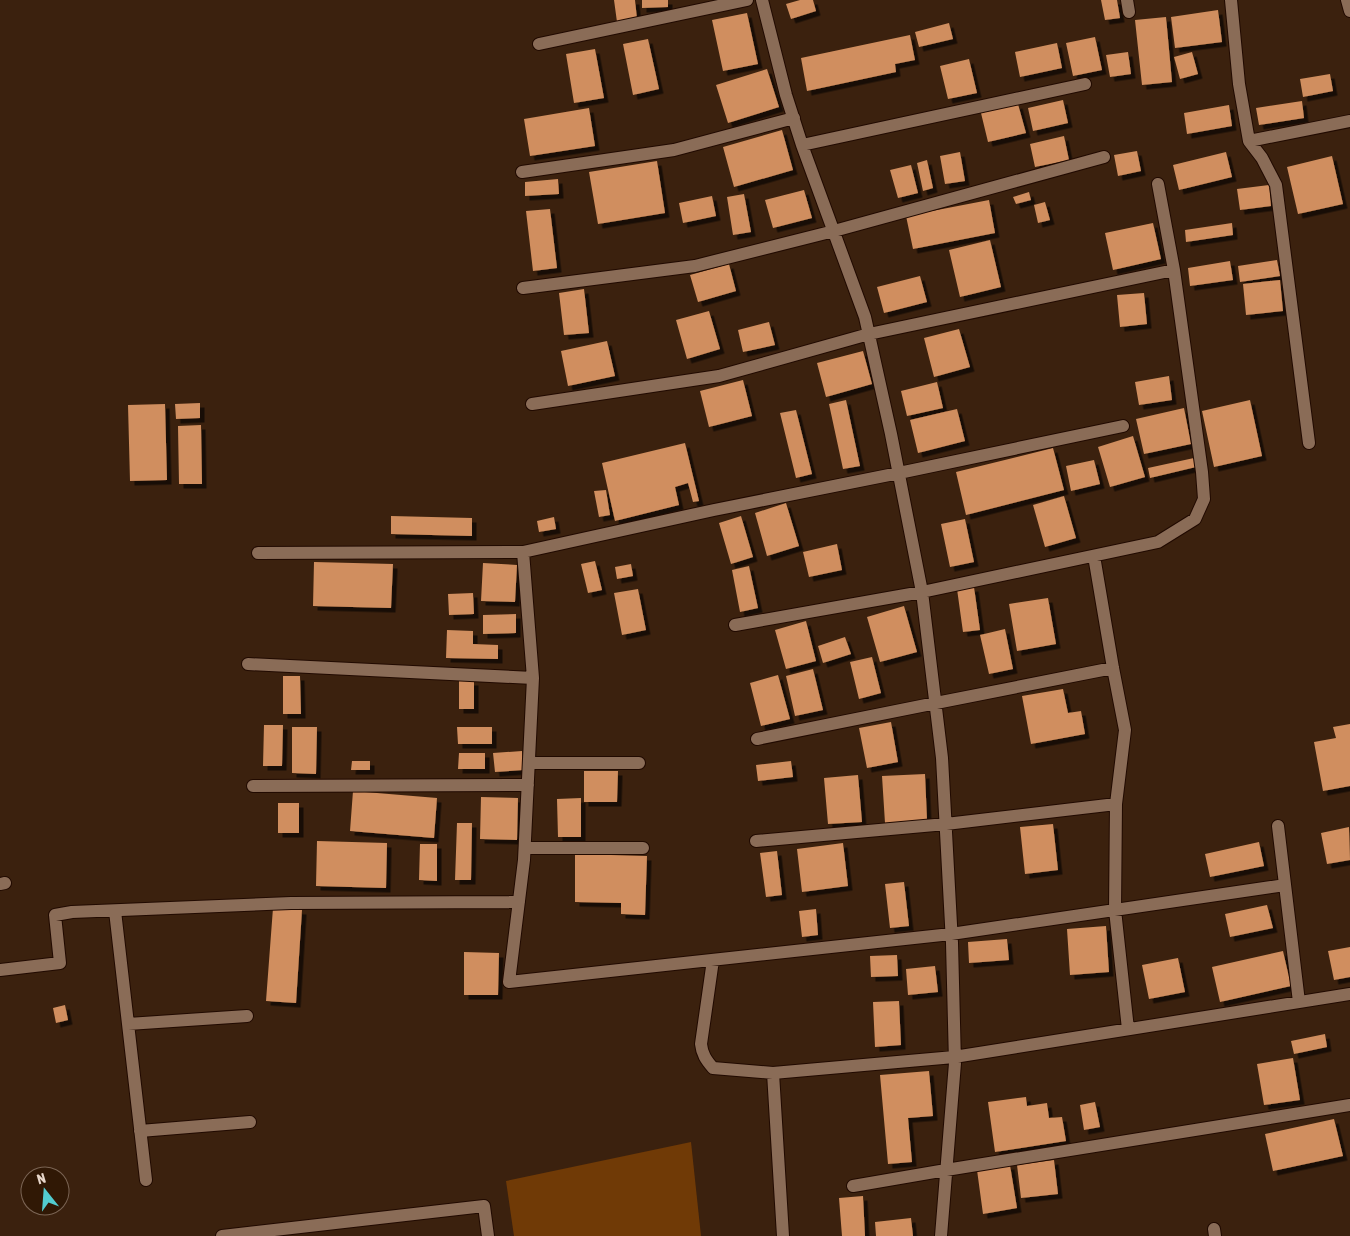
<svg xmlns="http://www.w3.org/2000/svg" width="1350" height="1236" font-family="'Asap Condensed',sans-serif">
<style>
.green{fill:#703a06}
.building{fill:#d08e5e;filter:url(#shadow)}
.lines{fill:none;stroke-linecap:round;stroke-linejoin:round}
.minor-casing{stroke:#210a00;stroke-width:14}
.minor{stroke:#8a6c57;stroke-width:12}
</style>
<defs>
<filter id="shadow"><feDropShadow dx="4.5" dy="4.5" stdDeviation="0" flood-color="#0009"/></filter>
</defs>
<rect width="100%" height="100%" fill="#3b210e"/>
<path class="green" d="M691,1142l10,94h-187l-8,-55z"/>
<path class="building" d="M614,0h21l2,19 -20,3z
M642,0h26v7l-26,1z
M800,0h13l3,11 -25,8 -5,-15z
M1101,0h16l3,18 -15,2z
M1218,10l4,32 -47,6 -4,-31z
M747,13l11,51 -35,7 -11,-51z
M1166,17l6,65 -30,3 -7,-65z
M949,23l4,16 -34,8 -4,-15z
M910,35l5,25 -20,4 1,8 -89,19 -6,-33z
M1095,37l7,33 -29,6 -7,-33z
M648,39l11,50 -26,6 -10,-51z
M1057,43l5,25 -42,9 -5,-25z
M595,49l9,49 -30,5 -8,-49z
M1128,52l3,22 -21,3 -4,-22z
M1192,52l6,22 -18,5 -6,-22z
M969,59l8,34 -29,6 -8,-33z
M767,69l12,38 -51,16 -12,-38z
M1330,74l3,17 -30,6 -3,-18z
M1063,100l5,23 -35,8 -5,-23z
M1302,101l2,17 -45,7 -3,-17z
M1018,104l8,29 -38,9 -7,-29z
M1229,105l3,21 -45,8 -3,-21z
M589,108l6,38 -65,10 -6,-37z
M782,130l11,40 -59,17 -11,-40z
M1064,136l5,24 -34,7 -5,-23z
M1137,151l4,20 -23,5 -4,-21z
M960,152l5,29 -20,3 -5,-28z
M1226,152l6,25 -53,13 -6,-25z
M1332,156l11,48 -45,10 -11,-47z
M927,160l6,28 -10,3 -6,-28z
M657,161l8,52 -67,11 -9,-52z
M911,165l7,28 -20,5 -8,-28z
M558,179l1,15 -34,2v-14z
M1269,185l2,21 -31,4 -3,-21z
M804,190l8,28 -39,10 -8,-28z
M1029,192l2,8 -15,4 -3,-7z
M744,194l7,38 -18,3 -6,-38z
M712,196l4,20 -33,7 -4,-20z
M989,200l6,33 -82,16 -7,-33z
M1045,202l5,18 -12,3 -4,-18z
M550,209l7,59 -24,3 -7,-60z
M1153,223l8,36 -48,11 -8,-37z
M1232,223l1,12 -47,7 -1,-12z
M990,240l11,47 -41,10 -11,-47z
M1277,260l3,16 -40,6 -2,-16z
M1230,261l3,19 -43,6 -2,-18z
M729,264l7,27 -38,11 -8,-27z
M920,276l7,26 -43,11 -7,-26z
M1280,280l3,31 -37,4 -3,-31z
M584,289l5,44 -25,2 -5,-42z
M1144,293l3,31 -27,3 -3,-32z
M709,311l11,38 -33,10 -11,-39z
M769,322l6,23 -32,7 -5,-22z
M959,329l11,38 -36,10 -10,-39z
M607,341l8,35 -47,10 -7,-35z
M863,351l9,33 -46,13 -9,-34z
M1169,376l3,24 -33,5 -4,-23z
M743,380l9,36 -43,11 -9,-36z
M937,382l6,26 -36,8 -6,-25z
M846,400l14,66 -17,3 -14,-65z
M1250,400l12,56 -48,11 -12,-56z
M200,403v15l-24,1 -1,-15z
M165,404l2,76 -37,1 -2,-76z
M1184,408l7,36 -47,10 -8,-35z
M957,409l8,32 -47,12 -8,-33z
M796,410l16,64 -16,4 -16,-65z
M201,425l1,59h-23l-1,-58z
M1133,436l12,41 -35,10 -12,-40z
M685,443l14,58 -6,1 -5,-19 -13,4 4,18 -64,16 -13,-58z
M1053,448l11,42 -98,25 -10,-43z
M1194,458l2,9 -46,11 -2,-10z
M1094,460l6,24 -29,7 -5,-25z
M606,490l4,25 -11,2 -5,-26z
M1064,496l12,42 -31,9 -12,-42z
M786,503l13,43 -32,10 -12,-43z
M391,516l81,2v18l-81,-2z
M741,516l12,41 -22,7 -12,-41z
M554,517l2,12 -17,3 -2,-11z
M965,519l9,43 -24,5 -9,-43z
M837,544l5,26 -33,7 -6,-25z
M595,561l7,29 -14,3 -7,-29z
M314,562l79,2 -2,44 -78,-2z
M483,563l34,2 -2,37 -34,-1z
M631,564l2,12 -16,3 -2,-12z
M749,566l9,42 -18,4 -8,-42z
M974,587l6,43 -17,2 -6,-43z
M638,589l8,41 -24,5 -8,-42z
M473,593l1,21 -25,1 -1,-21z
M1048,598l8,46 -39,7 -8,-47z
M904,606l13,46 -37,10 -13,-45z
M516,614v19l-33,1v-19z
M806,621l10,40 -30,8 -11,-39z
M1005,629l8,40 -24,5 -9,-39z
M447,630l26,1v13l25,1v14l-52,-1z
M845,637l6,17 -28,9 -5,-17z
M872,657l9,36 -22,6 -9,-37z
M813,669l10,41 -28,6 -9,-40z
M778,675l12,44 -29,7 -11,-43z
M283,676h17l1,38h-18z
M459,681h15v28h-15z
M1063,689l5,24 13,-2 4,23 -54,10 -9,-48z
M891,722l7,40 -31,6 -8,-40z
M1350,724v62l-27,5 -9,-49 22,-4 -3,-11z
M264,725h19l-1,41h-19z
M292,727h25l-1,47 -24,-1z
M457,727h35v17h-34z
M522,751l1,19 -28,2 -2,-19z
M459,753h26v16h-27z
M352,761h18v9h-19z
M791,761l2,16 -35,4 -2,-16z
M584,771h34l-1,31h-33z
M925,774l2,46 -42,3 -3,-47z
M858,775l4,47 -34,2 -4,-46z
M353,791l84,7 -3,40 -84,-7z
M481,797l37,1 -1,42 -37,-1z
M581,798v39h-23l-1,-38z
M278,803h21v30h-21z
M457,823h15l-1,57h-16z
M1053,824l5,46 -33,4 -5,-47z
M1349,827l1,33 -23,4 -6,-31z
M317,841l70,2 -1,45 -70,-2z
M1259,842l5,24 -54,11 -5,-23z
M843,843l5,43 -46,6 -5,-43z
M420,844h17v37l-18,-1z
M777,851l5,44 -16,2 -6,-44z
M575,854l72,2 -2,59 -24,-1v-11l-46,-1z
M904,882l5,44 -19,2 -5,-44z
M1267,905l6,23 -43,9 -5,-23z
M273,908l29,2 -6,93 -30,-2z
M816,909l2,26 -16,2 -3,-26z
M1106,926l3,46 -39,3 -3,-46z
M1007,939l2,21 -40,3 -1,-21z
M1350,947v30l-16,3 -6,-29z
M1283,951l8,35 -71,16 -8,-35z
M464,952l35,1 -1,42h-34z
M897,955l1,21 -27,1 -1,-21z
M1178,958l7,34 -36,7 -7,-34z
M935,966l3,26 -30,3 -2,-26z
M899,1001l2,44 -26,2 -2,-45z
M65,1005l3,15 -12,3 -3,-15z
M1325,1034l2,13 -33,7 -3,-13z
M1293,1058l7,42 -36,5 -7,-41z
M929,1071l4,45 -25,2 4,44 -24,2 -8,-89z
M1026,1097l1,9 20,-3 2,15 13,-1 4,24 -71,11 -7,-50z
M1095,1102l5,25 -16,3 -4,-25z
M1334,1119l9,37 -70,15 -8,-37z
M1054,1160l4,34 -37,4 -4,-33z
M1010,1165l7,43 -34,6 -6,-44z
M863,1196l2,40h-23l-3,-38z
M911,1218l2,18h-37l-1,-14z"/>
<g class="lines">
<defs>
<path id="minor" d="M762,0l24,95 16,50 63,172 26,117 31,158 20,166 10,185 3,120 -14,173
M1127,0l2,12
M1231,0l8,84 10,57 13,17 14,27 33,258
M1347,0l3,11
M539,44l208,-44
M1249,141l101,-20
M802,145l283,-61
M522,172l152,-22 120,-32
M523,288l172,-22 139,-35 270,-74
M532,404l187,-28 150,-42 305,-64
M523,552l10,126 -9,182 -15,122 442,-48 334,-49
M258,553l265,-1 191,-42 185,-37 224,-47
M1094,556l19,112 12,62 -9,74 -1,106 13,119
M735,625l187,-33 236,-50 37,-23 9,-20 -2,-27 -28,-202 -16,-86
M248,664l285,14
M757,739l179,-36 177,-35
M529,763h110
M253,786l275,-1
M1278,826l21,176
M756,841l190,-17 170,-20
M525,848h118
M0,884l5,-1
M115,911l31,269
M713,960l-12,84c1,10 5,16 12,24l60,5 181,-16 396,-63
M0,970l60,-7 -5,-48 17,-3 219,-9 228,-1
M128,1024l119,-8
M773,1073l10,163
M140,1131l110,-9
M853,1186l93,-16 404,-65
M1214,1229l1,7
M222,1236l262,-30 4,30"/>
</defs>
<use href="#minor" class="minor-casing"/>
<use href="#minor" class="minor"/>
</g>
<g transform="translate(45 1191) rotate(343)"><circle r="24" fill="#301805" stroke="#7a6454"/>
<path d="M0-4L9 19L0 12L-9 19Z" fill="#52ccd0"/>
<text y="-8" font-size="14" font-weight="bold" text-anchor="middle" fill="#e8d7cb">N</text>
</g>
</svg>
